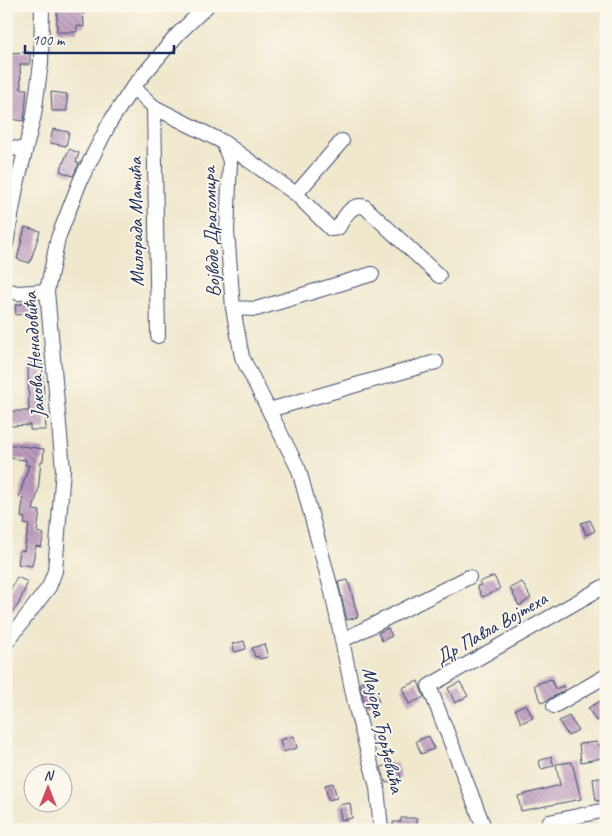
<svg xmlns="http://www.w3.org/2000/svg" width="612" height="836" font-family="Caveat,sans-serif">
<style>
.building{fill:url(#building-back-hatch)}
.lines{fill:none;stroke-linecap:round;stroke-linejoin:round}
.minor-casing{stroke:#3b4b6f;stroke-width:16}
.minor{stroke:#fff;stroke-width:14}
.labels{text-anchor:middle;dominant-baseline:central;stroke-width:4;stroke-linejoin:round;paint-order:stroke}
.street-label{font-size:20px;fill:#1b2f5e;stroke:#fbf7ec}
</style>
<defs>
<pattern id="building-back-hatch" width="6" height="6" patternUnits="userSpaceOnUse" patternTransform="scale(1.25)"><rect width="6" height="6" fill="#bc99bd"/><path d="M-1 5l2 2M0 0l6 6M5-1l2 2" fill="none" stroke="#987d9d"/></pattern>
</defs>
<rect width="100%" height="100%" fill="#fbf7ec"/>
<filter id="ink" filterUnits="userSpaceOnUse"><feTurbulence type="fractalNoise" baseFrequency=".02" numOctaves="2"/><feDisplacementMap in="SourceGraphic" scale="10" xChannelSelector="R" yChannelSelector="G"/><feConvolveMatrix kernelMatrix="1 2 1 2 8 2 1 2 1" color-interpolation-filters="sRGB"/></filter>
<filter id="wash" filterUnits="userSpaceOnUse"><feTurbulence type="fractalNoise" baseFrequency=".0096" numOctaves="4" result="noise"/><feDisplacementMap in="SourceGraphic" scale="20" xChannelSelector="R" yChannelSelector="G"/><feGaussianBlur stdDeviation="1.12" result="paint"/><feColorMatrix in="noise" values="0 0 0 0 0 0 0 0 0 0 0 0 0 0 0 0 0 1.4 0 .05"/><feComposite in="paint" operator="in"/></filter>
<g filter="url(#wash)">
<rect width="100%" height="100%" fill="#f0e8cd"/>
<g id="blocks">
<path class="building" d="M57,6h26l1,21 -7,-1v6h-20z
M30,52v12h-10l1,25h6l-3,32 -14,-2 1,-7h-5v-12h7l-2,-37h-5v-10z
M51,92l16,2v17h-15z
M53,129l16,3 -3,14 -16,-3z
M69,149l10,4 -3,9 3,1 -6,13 -13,-5z
M25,227l15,4 -10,32 -13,-4z
M32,302l2,11 -18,2 -1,-10z
M42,363l4,67h-16v-5l-20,1v-4h-4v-11h23l-1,-47z
M6,444l38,5 -1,12h-2l-3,30 -5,19 7,1 -3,21 7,2 -3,13 -5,-1 -4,20 -14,-2 2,-14 4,1 5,-26 -5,-1 1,-6 -4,-1 2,-18 -4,-2 10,-32h-4l1,-5 -20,-2z
M590,520l5,11 -9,4 -5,-12z
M494,576l6,13 -18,8 -5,-11 4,-1 -2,-3z
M17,577l11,5 -10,23 -12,14v-21z
M348,580l10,37 -11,3 -9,-38z
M522,582l9,16 -12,8 -9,-18z
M388,628l4,8 -10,5 -4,-8z
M244,641l2,8 -11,3 -3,-8z
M264,644l4,13 -9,2 -1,-3 -3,1 -3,-9z
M371,679l8,23 -14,5 -5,-24z
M551,679l4,10 8,-3 2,4 -23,13 -8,-18z
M418,681l6,16 -15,7 -7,-16z
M460,682l8,14 -13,7 -7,-15z
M602,700l4,6v9l-10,6 -8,-13z
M526,704l7,14 -12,5 -6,-14z
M569,716l9,14 -10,6 -9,-15z
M294,736l3,12 -14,4 -3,-12z
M429,736l5,13 -13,5 -5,-13z
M597,742l1,3h2l2,13 -21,4 -2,-18z
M551,756l3,10 -13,3 -2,-8z
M572,762l9,37 -60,12 -3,-15 42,-11 -4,-21z
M396,763l5,15 -15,5 -5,-16z
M606,777v23l-10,1 -3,-22z
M333,783l4,15 -9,2 -3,-15z
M350,803l2,15 -11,2 -2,-15z
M401,818h16v12h-23l-1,-8h8z"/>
</g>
</g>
<g filter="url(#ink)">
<use href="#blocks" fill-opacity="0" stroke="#3b4b6f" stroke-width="1"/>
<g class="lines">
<defs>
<path id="minor" d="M133,87l21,20 69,35 7,19 -3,70 6,77 9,49 57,113 33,122 24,116 21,79 4,43
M154,107l4,229
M223,142l73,52 35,35 7,-1c6,-10 13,-26 27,-21l74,69
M6,147l19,3
M296,194l46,-53
M6,244l10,-56 18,-73 7,-52 1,-57
M6,290l12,3 29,-2
M233,308l23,1 116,-35
M269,410l167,-48
M343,640l126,-63
M6,643l43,-56 6,-16 8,-102 -16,-178 11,-53 23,-59 29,-57 23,-35 45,-53 29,-28
M554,706l52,-30
M549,822l57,-12
M485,830l-56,-144 174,-99 3,1"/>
</defs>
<use href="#minor" class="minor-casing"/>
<use href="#minor" class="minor"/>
</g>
</g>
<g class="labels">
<g class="street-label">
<text transform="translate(136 222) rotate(-91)">Милорада Матића</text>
<text transform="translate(211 232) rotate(-92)">Војводе Драгомира</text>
<text transform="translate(34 355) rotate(-94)">Јакова Ненадовића</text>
<text transform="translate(491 628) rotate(-30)">Др Павла Војтеха</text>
<text transform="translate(383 730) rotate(77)">Мајора Ђорђевића</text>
</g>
</g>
<rect width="612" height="836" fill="none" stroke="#fbf7ec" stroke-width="25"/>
<g transform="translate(48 788)"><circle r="24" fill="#fbf7ec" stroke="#a1a7b3"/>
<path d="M0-4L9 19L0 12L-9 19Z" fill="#d1495b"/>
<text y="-8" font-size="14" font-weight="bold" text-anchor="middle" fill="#1b2f5e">N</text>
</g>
<path d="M25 45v8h149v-8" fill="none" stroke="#1b2f5e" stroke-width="2.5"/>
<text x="32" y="45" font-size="15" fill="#1b2f5e" stroke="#fbf7ec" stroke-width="4" paint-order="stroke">100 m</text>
</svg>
